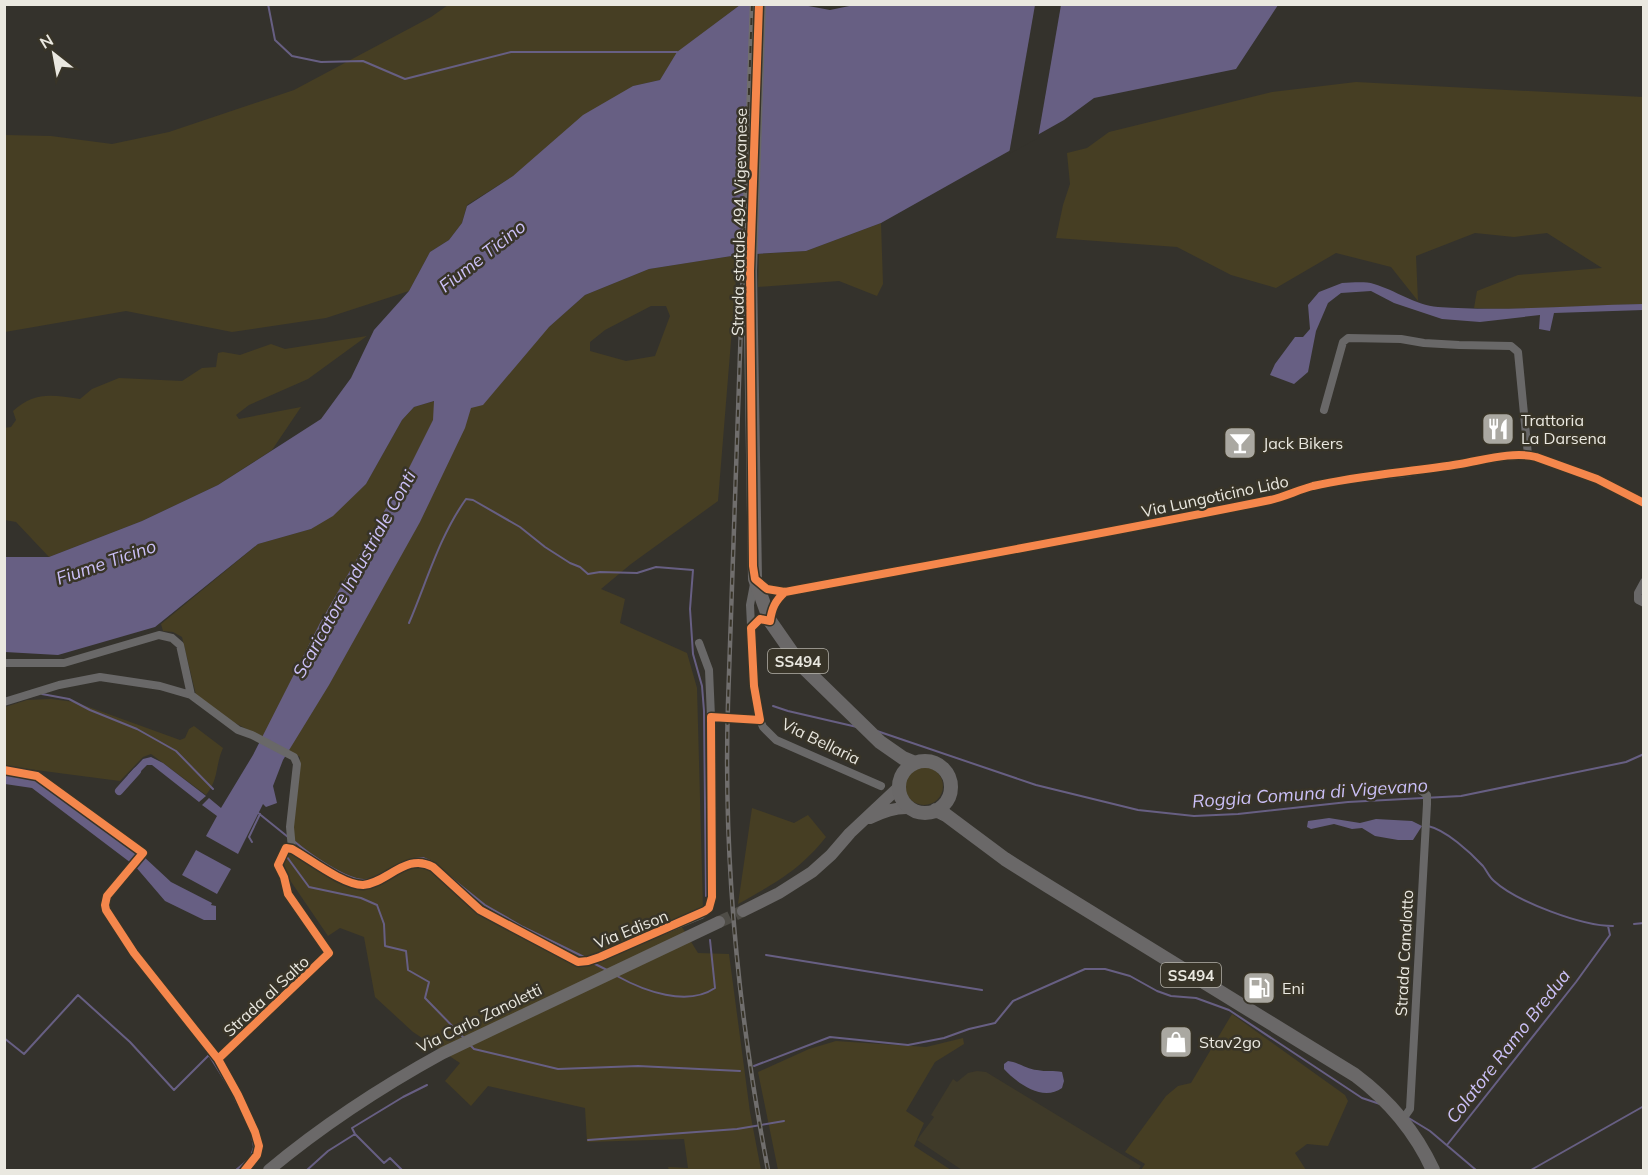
<svg xmlns="http://www.w3.org/2000/svg" width="1648" height="1175" font-family="Mulish,sans-serif">
<style>
.built{fill:#3f3a29}
.green{fill:#463e23;fill-rule:evenodd}
.water{fill:#675f83}
.pier{fill:#34322c}
.lines{fill:none;stroke-linecap:round;stroke-linejoin:round}
.stream{stroke:#675f83;stroke-width:2}
.canal{stroke:#675f83;stroke-width:8}
.secondary-tunnel{stroke:#4f4d47;stroke-width:12;stroke-dasharray:12 6;stroke-linecap:butt}
.street{stroke:#696868;stroke-width:8}
.secondary{stroke:#6b6969;stroke-width:12}
.primary{stroke:#6a6868;stroke-width:14}
.rail-casing{stroke:#706e6d;stroke-width:4.5}
.rail{stroke:#383428;stroke-width:2;stroke-dasharray:7;stroke-linecap:butt}
.cycleway-casing{stroke:#383428;stroke-width:11}
.cycleway{stroke:#f5874c;stroke-width:8}
.labels{text-anchor:middle;dominant-baseline:central;stroke-width:5;stroke-linejoin:round;paint-order:stroke}
.shield{fill:#383428;stroke:#b5b2a9;stroke-width:1.5}
.shield-label{font-size:15px;font-weight:bold;fill:#eae8e0}
.street-label{font-size:16px;fill:#eae8e0;stroke:#383428}
.poi-label{font-size:16px;fill:#eae8e0;stroke:#383428;text-anchor:start}
.water-label{font-size:18px;font-style:italic;fill:#cbc0f7;stroke:#383428}
</style>
<rect width="100%" height="100%" fill="#34322c"/>
<path class="built" d="M977,1071l9,1 155,94 -3,4h-176l-45,-30 17,-23 -3,-2 22,-36 4,3 11,-9z"/>
<path class="green" d="M448,5h292l-62,47 -18,28 -27,6 -120,90 -46,29 -5,18 -13,17 -19,12 -21,39 -83,27 -94,14 -106,-21 -121,21v-197l46,1 61,8 57,-12 125,-42 137,-73z
M1356,82l287,15v207c-56,1 -113,7 -169,4l3,-17 41,-16 84,-7 -55,-35 -33,4 -39,-4 -59,23 2,45 -27,-34 -55,-14 -60,35 -45,-13 -54,-28 -121,-9 7,-33 7,-21 -3,-31 20,-5 22,-16 163,-40z
M881,223l2,61 -6,12 -38,-15 -81,6 1,-33 47,-3z
M738,255l-20,246 -87,63 -30,25 24,10 -5,24 67,30 10,35 6,220 -26,11 21,34 31,1 21,158 11,58h-92l-1,-3 20,1 -4,-29 -97,3 -2,-34 -97,-22 -17,20 -26,-25 15,-18 -47,-31 -38,-35 -11,-60 -24,-9 -12,8 -47,-69 14,-22 -2,-16 7,-72 -82,-43 -22,-19 -14,-58 -9,-5 -10,-1 -2,-7 97,-80 53,-15 55,-45 36,-64 12,-13 21,-6 114,-74 36,-32 64,-26zM651,306h15l4,10 -15,40 -29,5 -36,-10v-9l15,-12z
M367,336l-59,43 -59,26 -13,10 3,4 62,-12 -29,43 -54,35 -76,36 -93,36 -33,-35 -11,-2 -1,-92 7,-1 5,-7 -3,-9c22,-20 39,-16 67,-12l12,-10 27,-11 63,3 20,-13 14,-1 2,-14 5,-1 17,3 31,-11 14,5z
M51,699l24,3 105,38 5,-2 4,-9 5,-3 29,22c-8,18 -4,31 -17,47l-55,-41 -8,3 -23,24 -115,-15v-59l22,-7z
M905 786a19 19 0 1 1 38 0a19 19 0 1 1-38 0Z
M752,808l42,15 14,-8 18,22c-27,34 -51,46 -88,67z
M1232,1014l113,81 3,6 -20,45 -21,-2 -12,9 11,17h-165l4,-6 -20,-12 41,-56 12,-10 13,-3z
M963,1038l1,6 -29,18 -29,49 18,12 -10,23 37,24h-173l-20,-98 51,-23 27,-8 90,6z"/>
<path class="water" d="M859,4l419,1 -42,64 -142,29 -30,22 -183,103 -75,28 -68,4 -89,14 -64,26 -36,32 -66,78 -12,3 -6,20 -45,94 -91,163 -46,75 -10,26 4,17 -11,4 -3,-3 -25,50 -32,-18 11,-20 -15,-11 7,-7 12,10 32,-53 67,-132 89,-155 24,-48 1,-19 -20,6 -12,13 -36,64 -33,32 -22,13 -53,15 -103,83 -97,28 -53,-3 -1,-95h45l93,-36 76,-36 103,-66 30,-41 23,-48 35,-39 21,-39 19,-12 13,-17 5,-17 46,-30 70,-61 50,-29 27,-6 17,-28 63,-47h63l27,5z
M1342,283c9,0 22,-2 32,1 21,6 41,21 64,23 68,5 137,-2 205,-3v6l-89,3 -4,18 -11,-2 1,-14 -60,7 -38,-3 -48,-16 -23,-12 -30,2 -13,10 -12,28 -8,41 -14,12 -24,-9 5,-11 20,-27h8l7,-8 -2,-24 11,-13z
M151,757l12,6 43,33 -7,6 -47,-37h-5l-13,13 -6,-3 15,-16z
M5,772l28,6 13,6 94,69 -9,10 -99,-75 -27,-4z
M1329,818l31,5 16,-4 36,2 10,5 -9,14h-15l-23,-4 -13,-8 -10,1 -18,-5 -23,5 -4,-2 1,-6z
M196,850l35,19 -14,25 -35,-19z
M143,856l28,26 41,21 -1,2 5,1v14h-12l-39,-19 -30,-35z
M1008,1061c10,1 19,8 29,9 9,2 17,0 25,2l2,9 -2,7c-19,14 -44,-4 -58,-19v-5z"/>
<path class="pier" d="M1035,5h26l-23,133 -29,16z"/>
<g class="lines">
<path class="stream" d="M268,4l7,36 17,16 29,6 42,-1 42,18 106,-27h166
M409,623c18,-42 30,-86 57,-124l7,1 47,27 25,20 25,16 10,4 8,7 12,-2 37,1 19,-6 37,3 -3,39 3,45 9,32 2,25 2,185
M42,694l27,5 21,11 47,19 39,22 37,38
M773,706l15,5 69,16
M877,731l159,54 102,25 56,6 44,-2 110,-12 113,-6 165,-34 18,-8
M257,812l31,25
M1428,826c18,4 42,26 55,40 4,5 6,11 11,15 23,21 88,45 119,45
M252,842l-3,-5 11,-23
M295,842c14,12 52,39 70,38 7,0 16,-6 22,-9
M287,857l22,30 52,11 16,7 7,19 1,22 21,5 2,19 21,12 -4,16 39,40
M415,859l8,-1 9,4
M450,877l35,28 38,22 61,30
M1634,924l10,-1
M766,955l216,35
M591,962l16,8
M617,976c27,15 70,31 98,12l-5,-48
M4,1038l20,16 54,-59 52,47 44,48 35,-35 20,32
M470,1045l4,4 84,20 80,-3 102,5
M754,1066l76,-29 78,8 36,-7 25,-9 26,-6 18,-22 72,-32h20l25,7 27,15 14,5 25,2 33,12 133,88 18,6
M232,1092l5,11
M1407,1117l23,14 46,39
M355,1134l29,29 6,-5 12,12
M588,1140l149,-11 47,-8
M1447,1145l129,-163 34,-47 -2,-9
M251,1156l3,-9 -2,-11
M236,1170l12,-10
M307,1170l21,-19 27,-17 -3,-6 51,-31 24,-12
M1531,1170l113,-64"/>
<path class="canal" d="M119,791l18,-20"/>
<path class="secondary-tunnel" d="M719,922l24,-11"/>
<path class="street" d="M1324,410l19,-68 5,-4 53,1 23,4 35,2 52,1 7,6 10,103
M1644,582l-6,11v7l6,3
M751,628l9,-9 10,2c2,-13 5,-20 15,-29
M699,643l10,27 2,47
M4,663h60l95,-28 13,3 8,7 11,50
M4,702l55,-17 41,-8 60,9 31,9 47,35 14,5 42,22 3,7 -7,63 2,22
M881,786l-105,-46 -13,-13 -3,-7 -6,-34 -4,-81 5,-26 12,10 18,3 342,-63 150,-31 33,-11 41,-8 54,-6 98,-16 25,-2 8,2 61,22 47,24
M292,849c18,10 51,36 71,36 25,-2 43,-33 70,-18l47,43 98,52 10,-1 113,-46 8,-7 3,-11 -1,-180 49,3
M134,953l84,106 20,36 17,37 4,14 -2,9 -12,15
M218,1059l111,-106 -41,-59 -4,-17 -6,-12 8,-17 6,1
M1403,1119l7,-10 17,-305v-9l-7,-5"/>
<path class="secondary" d="M870,818c13,-6 25,-11 40,-10
M743,911l36,-18 33,-21 19,-17 19,-22 49,-46
M269,1170c54,-45 112,-83 174,-117l276,-131"/>
<path class="primary" d="M759,4l-9,267 5,308 15,42 30,43 80,78 23,16 12,5
M899 787a26 26 0 1 1 52 0a26 26 0 1 1-52 0Z
M936,810l10,5 59,44 43,27 307,189c35,26 60,56 78,95"/>
<defs>
<path id="rail" d="M752,4l-24,699c-5,160 10,311 40,467"/>
</defs>
<use href="#rail" class="rail-casing"/>
<use href="#rail" class="rail"/>
<defs>
<path id="cycleway" d="M759,4l-9,267 3,295 2,13 12,10 18,3c161,-30 323,-59 485,-92 14,-3 28,-10 43,-14 48,-11 98,-14 147,-22 24,-4 53,-13 76,-7l61,22 47,24
M4,770l33,6 106,77 -36,43 -2,9 1,5 28,43 84,106 20,36 17,37 4,14 -2,9 -12,15
M218,1059l111,-106 -41,-59 -4,-17 -6,-12 8,-17 6,1c18,10 51,36 71,36 25,-2 43,-33 70,-18l47,43 98,52 10,-1 12,-4 105,-46 4,-3 3,-11 -1,-180 49,3 -6,-34 -3,-58 9,-9 10,2c2,-13 5,-20 15,-29"/>
</defs>
<use href="#cycleway" class="cycleway-casing"/>
<use href="#cycleway" class="cycleway"/>
</g>
<defs>
<symbol id="restaurant-square" viewBox="-11 -11 22 22"><rect x="-9" y="-9" width="18" height="18" rx="4" fill="#aaa8a1" stroke="#383428"/><path d="M-5-6h1v4h1v-4h1v4h1v-4h1v5L-1.5 .5V6h-2V.5L-5-1ZM5-6V6H3V1.5H1.5Q1.5-4 5-6Z" fill="#fff"/></symbol>
<symbol id="bar-square" viewBox="-11 -11 22 22"><rect x="-9" y="-9" width="18" height="18" rx="4" fill="#aaa8a1" stroke="#383428"/><path d="M-6-5H6L.8 .8V4.5H3.5V6h-7V4.5H-.8V.8Z" fill="#fff"/></symbol>
<symbol id="fuel-square" viewBox="-11 -11 22 22"><rect x="-9" y="-9" width="18" height="18" rx="4" fill="#aaa8a1" stroke="#383428"/><path d="M-5.5-6h7V0h2V4h1.3V-2.5L3-4.5l.8-.8L6-3V5H2.5V1h-1V6h-7ZM-4.2-4.7v3.2H.2V-4.7Z" fill="#fff"/></symbol>
<symbol id="shop-square" viewBox="-11 -11 22 22"><rect x="-9" y="-9" width="18" height="18" rx="4" fill="#aaa8a1" stroke="#383428"/><path d="M-5-2.5h2.3a2.7 3.5 0 0 1 5.4 0H5L5.5 6h-11ZM-1.5-2.5h3a1.5 2.3 0 0 0-3 0Z" fill="#fff"/></symbol>
</defs>
<g fill-rule="evenodd">
<use href="#restaurant-square" x="1479" y="410" width="38" height="38"/>
<use href="#bar-square" x="1221" y="424" width="38" height="38"/>
<use href="#fuel-square" x="1240" y="969" width="38" height="38"/>
<use href="#shop-square" x="1157" y="1023" width="38" height="38"/>
</g>
<g class="labels">
<g class="shield">
<rect x="768" y="649" width="60" height="24" rx="4.5"/>
<rect x="1161" y="963" width="60" height="24" rx="4.5"/>
</g>
<g class="shield-label">
<text x="798" y="661">SS494</text>
<text x="1191" y="975">SS494</text>
</g>
<g class="street-label">
<text transform="translate(739 222) rotate(-89)">Strada statale 494 Vigevanese</text>
<text transform="translate(1215 496) rotate(-12)">Via Lungoticino Lido</text>
<text transform="translate(821 741) rotate(26)">Via Bellaria</text>
<text transform="translate(631 929) rotate(-22)">Via Edison</text>
<text transform="translate(1404 953) rotate(-87)">Strada Canalotto</text>
<text transform="translate(266 996) rotate(-43)">Strada al Salto</text>
<text transform="translate(479 1018) rotate(-26)">Via Carlo Zanoletti</text>
</g>
<g class="poi-label">
<text x="1521" y="420">Trattoria<tspan x="1521" dy="18">La Darsena</tspan></text>
<text x="1263" y="443">Jack Bikers</text>
<text x="1282" y="988">Eni</text>
<text x="1199" y="1042">Stav2go</text>
</g>
<g class="water-label">
<text transform="translate(482 256) rotate(-38)">Fiume Ticino</text>
<text transform="translate(106 562) rotate(-19)">Fiume Ticino</text>
<text transform="translate(354 574) rotate(-61)">Scaricatore Industriale Conti</text>
<text transform="translate(1310 793) rotate(-4)">Roggia Comuna di Vigevano</text>
<text transform="translate(1508 1046) rotate(-52)">Colatore Ramo Bredua</text>
</g>
</g>
<rect width="1648" height="1175" fill="none" stroke="#eae8e0" stroke-width="12"/>
<g transform="translate(54 54) rotate(329)" stroke="#383428" stroke-width="4.5" paint-order="stroke">
<path d="M0-4.5L10 22L0 15L-10 22Z" fill="#eae8e0"/>
<text y="-9" font-size="16" font-weight="bold" text-anchor="middle" fill="#eae8e0">N</text>
</g>
</svg>
